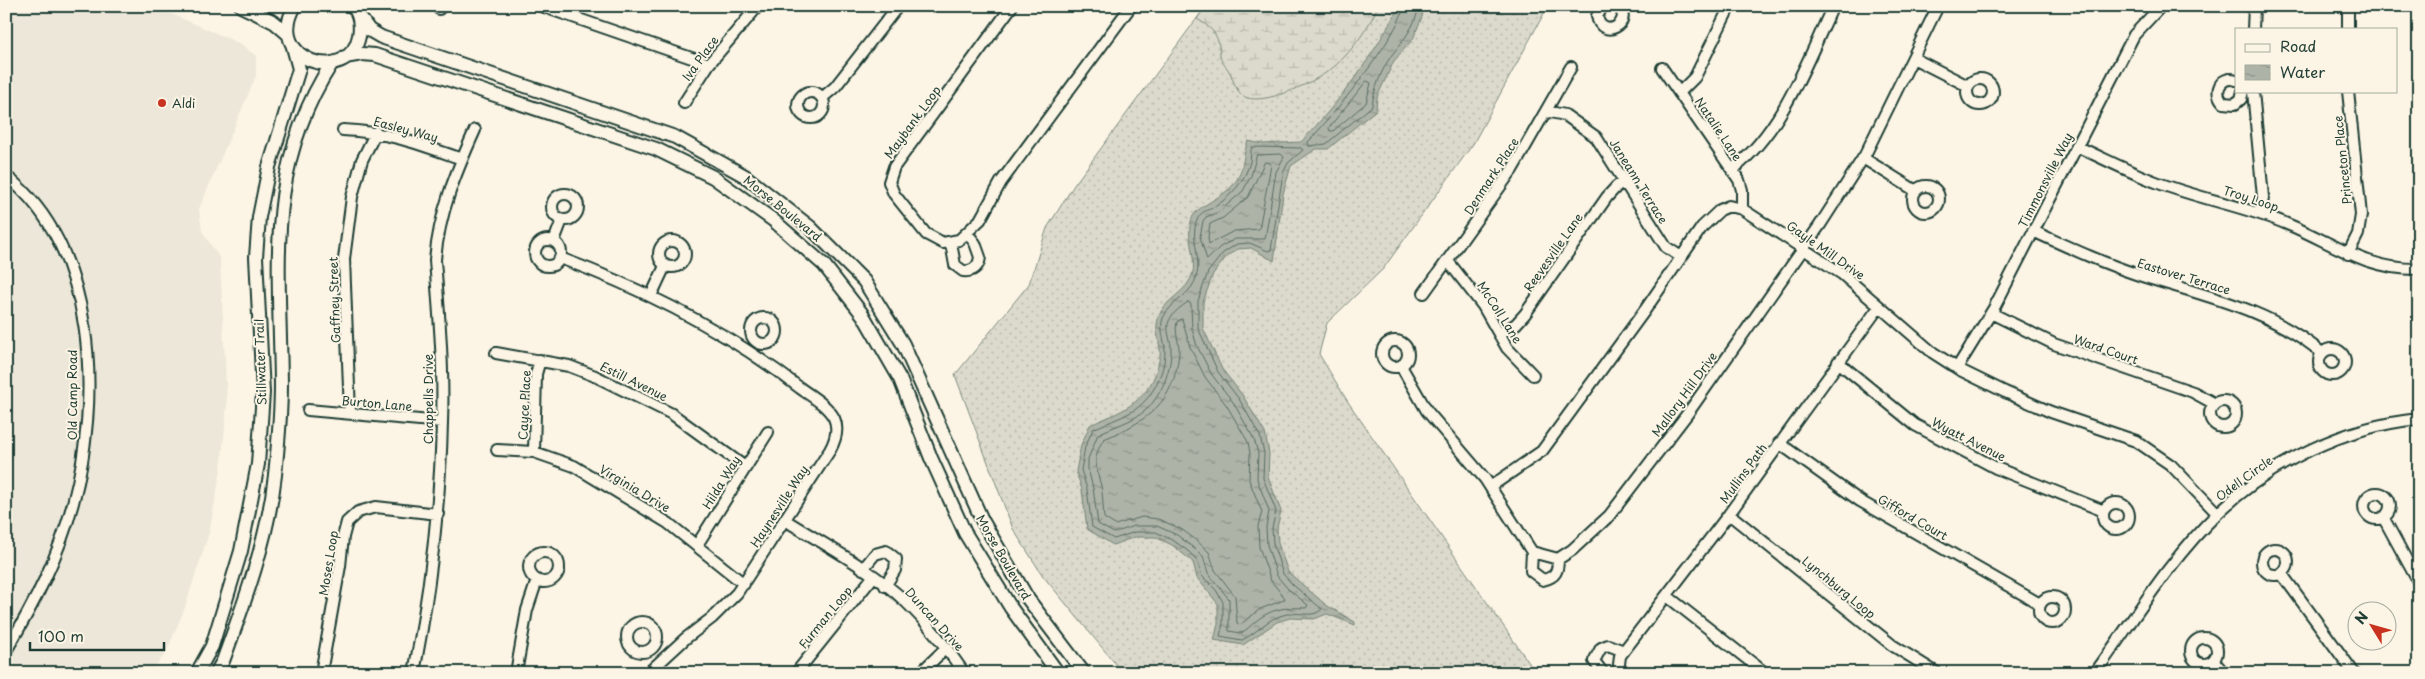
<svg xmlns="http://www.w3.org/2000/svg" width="2425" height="679" font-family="'Playpen Sans',sans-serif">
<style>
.built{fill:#ece7d8}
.grass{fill:url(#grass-dots);stroke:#7e8c80}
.wetland{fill:url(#wetland-marsh);stroke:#7e8c80}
.water{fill:url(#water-ripples);stroke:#758479}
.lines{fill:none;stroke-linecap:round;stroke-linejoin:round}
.shore{stroke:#586c62;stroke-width:1}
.minor-casing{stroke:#1f3d34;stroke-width:14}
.major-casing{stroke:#1f3d34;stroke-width:16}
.minor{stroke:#fcf5e5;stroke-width:10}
.major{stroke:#fcf5e5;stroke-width:12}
.poi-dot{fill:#c8321e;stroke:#fcf5e5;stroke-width:2}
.labels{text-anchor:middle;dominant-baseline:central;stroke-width:4;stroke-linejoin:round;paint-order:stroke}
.street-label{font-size:12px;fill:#1f3d34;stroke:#fcf5e5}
.poi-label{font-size:12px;fill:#1f3d34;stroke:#fcf5e5;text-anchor:start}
</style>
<defs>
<pattern id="grass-dots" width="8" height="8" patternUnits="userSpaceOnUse" patternTransform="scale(1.25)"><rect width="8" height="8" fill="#dcdacc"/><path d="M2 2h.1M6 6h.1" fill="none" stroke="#bcbcb0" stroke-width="1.8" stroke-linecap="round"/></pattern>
<pattern id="wetland-marsh" width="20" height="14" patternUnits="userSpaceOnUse" patternTransform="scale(1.25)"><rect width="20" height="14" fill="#dcdacc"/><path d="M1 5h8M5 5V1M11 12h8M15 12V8" fill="none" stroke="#bcbcb0"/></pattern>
<pattern id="water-ripples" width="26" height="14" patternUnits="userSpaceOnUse" patternTransform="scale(1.25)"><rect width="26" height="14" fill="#aeb3a7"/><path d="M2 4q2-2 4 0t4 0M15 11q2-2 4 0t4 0" fill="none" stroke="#8d9389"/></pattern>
</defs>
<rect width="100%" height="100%" fill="#fcf5e5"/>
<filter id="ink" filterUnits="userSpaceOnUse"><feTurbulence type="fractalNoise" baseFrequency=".02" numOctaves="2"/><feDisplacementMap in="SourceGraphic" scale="10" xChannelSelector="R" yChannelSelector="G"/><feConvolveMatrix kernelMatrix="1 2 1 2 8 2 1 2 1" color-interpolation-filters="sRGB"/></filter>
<g filter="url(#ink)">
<path class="built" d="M6,6h147l88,38 15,12v20l-57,133 3,22 18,28 7,146 -6,64 -12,64 -25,77 -18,43 -16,20h-144z"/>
<path class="grass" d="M1206,6h342l-75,138 -90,125 -56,54 -8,31 29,48 188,271h-413l-80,-97 -30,-47 -58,-154 74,-91 18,-56 27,-43z"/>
<path class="wetland" d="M1206,6h172c-9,21 -25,44 -42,59 -14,14 -77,45 -94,30 -8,-7 -9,-19 -15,-27 -3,-4 -7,-8 -7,-13 -1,-19 -6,-26 -23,-36z"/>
<path class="water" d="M1399,6h25l-2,11 -9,22 -19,22 -8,17 -9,19 -1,13 -48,39h-12l-25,17 -8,28 -9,67 -23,-13 -13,1 -11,7 -14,18 -10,28v26l19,41 21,27 22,37 4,20 -1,24 13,34 -4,17 1,15 10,29 38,33 29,17v3l-28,-11 -13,5 -24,-1 -13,4 -34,23 -29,-5 4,-16v-20l-21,-26 -4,-16 -21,-17 -17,-8h-20l-22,8 -26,-16 -5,-39 -6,-19 5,-26 9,-20c30,-13 57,-22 67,-56 1,-6 4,-13 3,-19 -1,-12 -6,-21 -1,-34 6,-18 29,-23 34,-44 3,-19 -9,-36 0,-56 6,-11 31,-19 41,-32 11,-14 8,-29 14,-43l15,3 38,-2c38,-40 73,-86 98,-136z"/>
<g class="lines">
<path class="shore" d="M1404,6c-4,29 -74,113 -96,136l1,4 17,-2 46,-38c2,-17 9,-35 19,-50 12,-16 24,-28 28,-50
M1367,81l4,2 -5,20 -33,28h-3l-1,-3z
M1252,147l49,1 2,2 -15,13 -5,10 -12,77 -3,1 -18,-8 -13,1 -14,9 -15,19 -10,29v27l20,44 21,27 21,37 4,17 -1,25 13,33 -4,17 1,16 10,30 10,11 29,24c-10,10 -23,2 -35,5 -21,4 -28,18 -45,26l-22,-4 3,-12v-22l-7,-12 -14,-14 -5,-16 -9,-9 -14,-10 -18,-9h-21l-21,7 -22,-12 -5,-38 -6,-19 4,-23 8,-18c13,-6 26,-10 38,-17 20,-11 34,-38 34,-61 0,-11 -6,-22 -2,-33 8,-18 30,-22 34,-44 4,-20 -8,-37 1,-56 4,-8 12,-8 18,-12 16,-11 29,-25 34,-44 1,-5 0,-10 2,-15z
M1257,155l24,-1 3,3 -8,15 -11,67h-30l-15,8 -13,13 -7,-23 3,-16 3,-4 13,-5 24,-21 8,-15z
M1265,162l5,1 1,2 -12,64 -25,2 -25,13 -1,-7 2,-13 13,-6 25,-21z
M1188,302l3,2 1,25 5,17 15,29 21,27 21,37 4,14 -1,26 12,32 -3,16 1,18 10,31 11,13 20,16 -2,3c-19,-1 -34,0 -50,13 -5,4 -9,9 -15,12l-12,-2v-32l-21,-26 -5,-17 -12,-10 -14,-11 -20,-9h-23l-20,7 -16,-9 -5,-36 -5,-19v-10l10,-25c16,-8 34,-12 48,-24 15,-14 25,-39 25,-59 1,-10 -6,-20 -2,-30 4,-9 12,-14 19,-19z
M1182,319l8,28 15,30 22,29 21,36 2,11 -1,27 13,32 -4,14 1,21 12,34 14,17 -1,2 -24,9 -20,16 -3,-2 -2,-27 -20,-26 -6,-18 -13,-12 -15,-11 -23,-10 -16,-2 -27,8 -11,-7c-1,-10 -1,-22 -3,-32 -5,-19 -9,-29 3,-47 43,-18 70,-35 75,-86 1,-10 -5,-20 -2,-31z"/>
<defs>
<path id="minor" d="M541,6l168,58
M1012,6l-118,161 -5,15 5,12 32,40 17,9 16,-3 21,-20 21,-38 130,-176
M1603,6l-6,10c4,25 38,8 21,-10
M439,9v-3
M2253,29l1,-23
M2348,29v-23
M1913,58l55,28
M1662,68l77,112 3,10v19
M1967 92a13 13 0 1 1 26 0a13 13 0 1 1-26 0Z
M2236,80c-15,-5 -24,12 -12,23l11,1 6,-5 2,-8
M2253,91l10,106 -2,17
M2348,91l13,124 -3,19 -10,20
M798 105a13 13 0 1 1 26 0a13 13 0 1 1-26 0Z
M1679,93l16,-16 35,-71
M822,98l13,-11 63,-81
M684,103l25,-39 49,-58
M1545,113l5,-1 15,3 31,22 70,110 15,10
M343,130c46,2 76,14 119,29
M2076,146c27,12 53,26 80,36 43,17 89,24 131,42 47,19 79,46 132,45
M1863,158l53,33
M1732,170c51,-40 74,-107 101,-164
M6,176c92,71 95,224 67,327 -14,53 -39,101 -67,148
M1913 199a13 13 0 1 1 26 0a13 13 0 1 1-26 0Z
M552 207a13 13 0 1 1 26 0a13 13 0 1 1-26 0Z
M2033,231c35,16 69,32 106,44 62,20 132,34 183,78
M535 253a13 13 0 1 1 26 0a13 13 0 1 1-26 0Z
M659 254a13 13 0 1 1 26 0a13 13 0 1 1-26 0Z
M554,241l8,-21
M951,243l4,22 8,6c10,1 16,-4 17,-14l-5,-14 -8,-10
M560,258c86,32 168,74 240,130 11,8 27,17 34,30 5,11 1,23 -4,32l-93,143 -25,25 -26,20 -38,35
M1448,261l35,45 24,42 26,27
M1424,293l88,-123 59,-103
M651,296l14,-30
M1991,313l63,31 139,48 22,12
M751 331a13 13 0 1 1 26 0a13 13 0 1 1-26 0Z
M1499,334l17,-10 9,-10 82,-117 10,-11 9,-2
M1382 354a13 13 0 1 1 26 0a13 13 0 1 1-26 0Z
M2319 362a13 13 0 1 1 26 0a13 13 0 1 1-26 0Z
M496,353l73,13 26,10 77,38 73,53
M1838,362l77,63 81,43 108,43
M1401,366l26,45 58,68 47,73 26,7 14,-9 37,-34 79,-103 132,-188 45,-70 73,-149
M1957,368l37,-60 140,-273 27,-29
M2210 414a13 13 0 1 1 26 0a13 13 0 1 1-26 0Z
M308,410l134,12
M350,413l-6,-154 8,-62 10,-37 14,-28
M1779,443l81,58 180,103
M497,450l37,2 40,14 94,57 76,61
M534,452l2,-78 4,-14
M1490,487l52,-36 103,-141 57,-83 18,-17 9,-4 13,3 100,65 90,78 28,18 45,22 46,20 85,29 35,24 46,48
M2364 506a13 13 0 1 1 26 0a13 13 0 1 1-26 0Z
M2103 516a13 13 0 1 1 26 0a13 13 0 1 1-26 0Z
M1729,514l163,131 45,28
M2383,517l36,66
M785,520c40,25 86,49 121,82 22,21 41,46 58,71
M697,545l71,-113
M2262 562a13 13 0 1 1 26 0a13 13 0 1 1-26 0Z
M529 567a15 15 0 1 1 30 0a15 15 0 1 1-30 0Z
M1532,552l-1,19 12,9c13,-3 15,-9 15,-21
M863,569l12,-15 11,-3 10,8 -1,11 -10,16
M2281,573l73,100
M1667,596l98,77
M2039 610a13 13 0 1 1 26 0a13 13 0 1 1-26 0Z
M627 637a15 15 0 1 1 30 0a15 15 0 1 1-30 0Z
M2191 651a13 13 0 1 1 26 0a13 13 0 1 1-26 0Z
M2213,660l11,13
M296,673h14
M321,673l19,-107 3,-29 4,-15 11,-10 18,-5 62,7
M414,673c16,-83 26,-166 28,-250 2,-54 -3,-109 -7,-163 4,-47 21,-88 40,-130
M516,673l11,-63 10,-30
M796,673l77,-96
M920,673l27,-26
M1603,673l-9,-12 7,-13 7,-3 16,6
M1618,673l2,-17 109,-142 150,-207
M2095,673c39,-54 75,-114 123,-160 53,-51 128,-87 201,-94"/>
<path id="major" d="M241,6l33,16 14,12
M295,6c-31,55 54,81 64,30 2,-11 1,-21 -6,-30
M359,16l10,14 12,7 294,100 70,39 65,51 54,54 39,63 79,176 46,79 56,74
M345,57l17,-3 13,1 281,94 57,28 60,43 51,45 39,50 37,64 31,79 34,75 46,75 47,65
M197,673l15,-27 29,-95 17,-87 5,-71 -7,-136 3,-40 10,-50 30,-98 -6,-22
M216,673l7,-12c22,-60 45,-122 52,-186 3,-29 6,-60 6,-90 -1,-119 -17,-217 51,-322"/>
</defs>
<use href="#minor" class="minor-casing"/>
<use href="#major" class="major-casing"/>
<use href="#minor" class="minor"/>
<use href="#major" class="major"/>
</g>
</g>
<circle class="poi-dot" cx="162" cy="103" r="5"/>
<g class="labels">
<g class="street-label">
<text transform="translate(700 58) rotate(-54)">Iva Place</text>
<text transform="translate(912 122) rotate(-54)">Maybank Loop</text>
<text transform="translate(406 129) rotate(15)">Easley Way</text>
<text transform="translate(1719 129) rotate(56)">Natalie Lane</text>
<text transform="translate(2342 160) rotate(-96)">Princeton Place</text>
<text transform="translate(1491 176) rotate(-57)">Denmark Place</text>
<text transform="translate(2045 180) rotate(-63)">Timmonsville Way</text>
<text transform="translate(1639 181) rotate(58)">Janeann Terrace</text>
<text transform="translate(2251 198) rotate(18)">Troy Loop</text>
<text transform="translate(783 208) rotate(39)">Morse Boulevard</text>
<text transform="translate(1826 250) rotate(35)">Gayle Mill Drive</text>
<text transform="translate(1553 252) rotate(-55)">Reevesville Lane</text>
<text transform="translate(2184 276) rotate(17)">Eastover Terrace</text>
<text transform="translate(334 300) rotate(-92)">Gaffney Street</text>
<text transform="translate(1500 312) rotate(57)">McColl Lane</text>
<text transform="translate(2106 349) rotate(19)">Ward Court</text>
<text transform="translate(260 362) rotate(-92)">Stillwater Trail</text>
<text transform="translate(634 381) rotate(26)">Estill Avenue</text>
<text transform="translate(1684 394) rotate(-54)">Mallory Hill Drive</text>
<text transform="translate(72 395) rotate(-90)">Old Camp Road</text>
<text transform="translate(428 399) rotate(-90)">Chappells Drive</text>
<text transform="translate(377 403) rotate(5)">Burton Lane</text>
<text transform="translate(524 405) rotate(-87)">Cayce Place</text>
<text transform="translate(1969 439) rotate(27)">Wyatt Avenue</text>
<text transform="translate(1743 473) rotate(-54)">Mullins Path</text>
<text transform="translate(2244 478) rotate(-36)">Odell Circle</text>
<text transform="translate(721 482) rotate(-58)">Hilda Way</text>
<text transform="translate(635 488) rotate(31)">Virginia Drive</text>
<text transform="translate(779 506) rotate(-57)">Haynesville Way</text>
<text transform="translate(1913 517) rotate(30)">Gifford Court</text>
<text transform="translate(1004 557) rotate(60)">Morse Boulevard</text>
<text transform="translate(328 563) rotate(-81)">Moses Loop</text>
<text transform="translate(1839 587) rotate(39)">Lynchburg Loop</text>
<text transform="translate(825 617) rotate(-51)">Furman Loop</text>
<text transform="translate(935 619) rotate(48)">Duncan Drive</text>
</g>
<g class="poi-label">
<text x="172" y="103">Aldi</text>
</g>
</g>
<rect width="2425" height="679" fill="none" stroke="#fcf5e5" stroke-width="25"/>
<rect x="12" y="12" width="2400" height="654" fill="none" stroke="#1f3d34" stroke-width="2" filter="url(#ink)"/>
<rect x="2235" y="28" width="162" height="65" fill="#fcf5e5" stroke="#a4ab9e"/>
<rect x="2245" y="44" width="25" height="8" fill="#fcf5e5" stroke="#a4ab9e"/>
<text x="2280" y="52" font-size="15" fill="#1f3d34">Road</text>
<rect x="2245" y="65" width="25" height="15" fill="url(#water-ripples)" stroke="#a4ab9e"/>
<text x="2280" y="78" font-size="15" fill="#1f3d34">Water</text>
<g transform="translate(2372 626) rotate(307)"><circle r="24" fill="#fcf5e5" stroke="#a4ab9e"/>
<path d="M0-4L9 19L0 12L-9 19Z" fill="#c8321e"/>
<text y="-8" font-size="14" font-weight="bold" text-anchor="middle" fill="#1f3d34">N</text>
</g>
<path d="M30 642v8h134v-8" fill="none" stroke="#1f3d34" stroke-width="2.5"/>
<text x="38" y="642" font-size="15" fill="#1f3d34" stroke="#fcf5e5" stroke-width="4" paint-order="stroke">100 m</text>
</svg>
